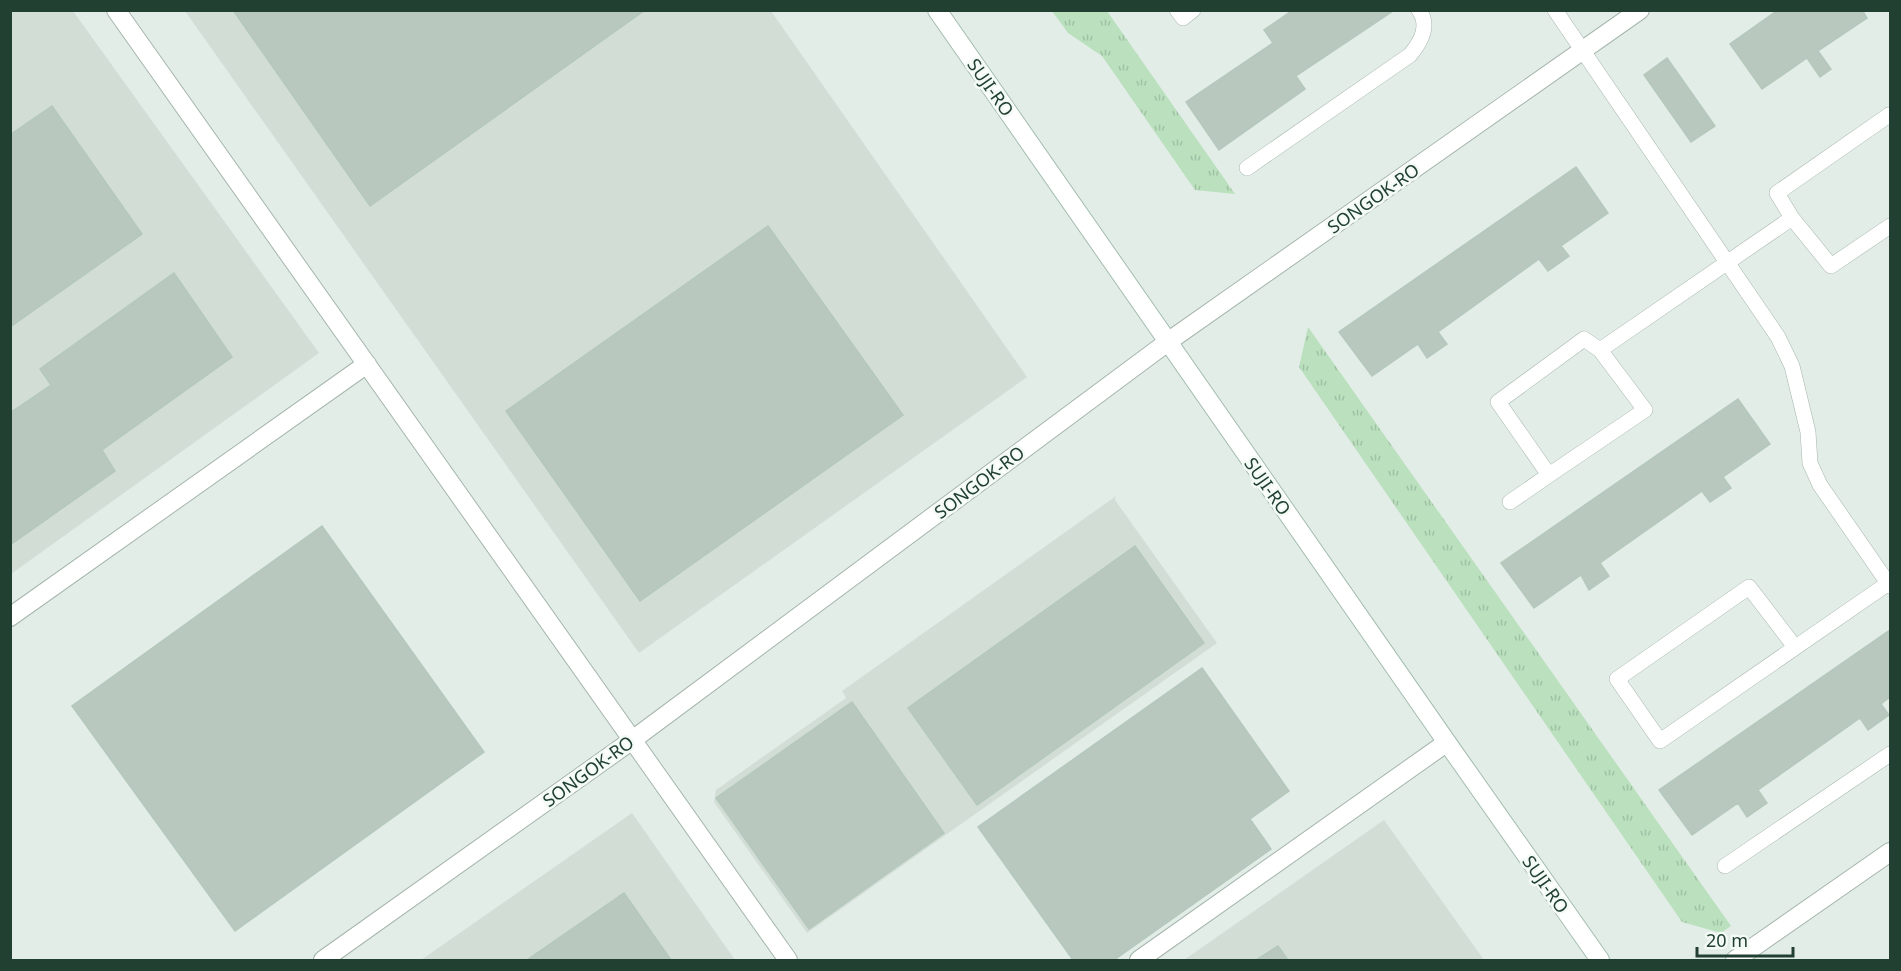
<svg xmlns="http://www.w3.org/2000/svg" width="1901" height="971" font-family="'Noto Sans',sans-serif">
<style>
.built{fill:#d1ddd5}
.grass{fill:url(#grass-tufts)}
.building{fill:#b8c8bf;stroke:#b5c8bc;stroke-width:1.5}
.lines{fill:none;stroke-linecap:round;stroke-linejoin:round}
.service-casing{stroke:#a5b6ad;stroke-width:16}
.minor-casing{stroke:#a5b6ad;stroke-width:20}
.tertiary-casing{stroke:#a5b6ad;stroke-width:20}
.secondary-casing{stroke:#a3bdaf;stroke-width:20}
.service{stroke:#fff;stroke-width:15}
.minor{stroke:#fff;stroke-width:18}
.tertiary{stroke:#fff;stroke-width:18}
.secondary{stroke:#fff;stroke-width:18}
.labels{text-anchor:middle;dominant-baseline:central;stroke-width:5;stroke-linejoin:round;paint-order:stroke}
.street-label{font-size:18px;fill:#214032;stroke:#f4faf5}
</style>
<defs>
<pattern id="grass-tufts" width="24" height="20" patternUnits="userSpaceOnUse" patternTransform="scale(1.5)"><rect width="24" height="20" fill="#bae0be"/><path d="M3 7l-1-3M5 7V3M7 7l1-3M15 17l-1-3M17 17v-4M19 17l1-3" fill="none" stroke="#a0c1a4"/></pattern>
</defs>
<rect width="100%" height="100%" fill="#e3ede7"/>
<path class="built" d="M11,11h62l246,342 -308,221z
M185,11h586l256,366 -388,276z
M1116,496l-1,4 102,143 -410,290 -93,-131 2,-12 130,-92 -4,-7z
M632,813l103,147h-314z
M1384,820l100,140h-300z"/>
<path class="grass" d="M1052,11h55l128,183 -40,-4 -93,-134 -34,-23z
M1308,327l423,599 -10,7 -39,-11 -383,-555z"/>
<path class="building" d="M233,10h412l-275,196z
M1293,10l100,1 -97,65 9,13 -86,61 -33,-48 87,-59 -9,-13z
M1778,10h84l5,8 -49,33 13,18 -11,8 -13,-19 -45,31 -32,-45z
M1667,58l48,68 -24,16 -47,-67z
M52,106l90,128 -132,93v-192z
M1576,167l32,46 -47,33 8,10 -21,15 -9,-12 -101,73 9,12 -20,14 -9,-14 -46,32 -33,-44z
M768,226l135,189 -263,186 -134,-190z
M174,273l58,84 -130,93 13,21 -105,74v-132l41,-28 -11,-16z
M1738,399l32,45 -47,33 8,11 -21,14 -8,-11 -102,72 9,13 -20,14 -8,-15 -47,33 -33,-45z
M322,526l162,226 -249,179 -163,-225z
M1135,546l69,97 -227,162 -69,-97z
M1890,630v67l-9,7 8,11 -21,15 -8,-12 -102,72 9,13 -20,14 -9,-14 -46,32 -33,-45z
M1202,668l87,123 -39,28 21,30 -157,111h-41l-95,-133z
M852,702l92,131 -135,96 -93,-131z
M624,893l47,67h-144z
M1278,946l10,14h-32z"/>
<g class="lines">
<defs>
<path id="service" d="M1177,10l6,8 10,-8
M1555,10l223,327 14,29 16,66 2,31 10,22 70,101
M1890,117l-1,-2 -112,78 15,25 39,48 59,-40
M1247,168l163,-113c11,-13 20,-29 9,-45
M1584,339l16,11 45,60 -96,65 -51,-73z
M1600,350l192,-132
M1510,502l39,-27
M1795,647l-46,-60 -132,92 43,62 230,-159
M1725,866l165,-112"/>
<path id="minor" d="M116,10l672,950
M10,617l357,-253
M1139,960l307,-217"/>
<path id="tertiary" d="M323,960l308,-219 538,-400 471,-331
M1735,960l155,-108"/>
<path id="secondary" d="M937,10c222,317 440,635 663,950"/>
</defs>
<use href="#service" class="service-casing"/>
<use href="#minor" class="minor-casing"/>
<use href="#tertiary" class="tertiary-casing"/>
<use href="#secondary" class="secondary-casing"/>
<use href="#service" class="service"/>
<use href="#minor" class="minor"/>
<use href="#tertiary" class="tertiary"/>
<use href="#secondary" class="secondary"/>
</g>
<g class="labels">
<g class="street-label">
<text transform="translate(991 87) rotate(55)">SUJI-RO</text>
<text transform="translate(1373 198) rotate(-35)">SONGOK-RO</text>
<text transform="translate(979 482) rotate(-37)">SONGOK-RO</text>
<text transform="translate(1268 486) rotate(55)">SUJI-RO</text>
<text transform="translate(588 771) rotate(-36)">SONGOK-RO</text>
<text transform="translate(1546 884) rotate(55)">SUJI-RO</text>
</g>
</g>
<rect width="1901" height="971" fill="none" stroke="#214032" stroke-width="24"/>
<path d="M1697 947v9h96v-9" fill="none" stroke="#214032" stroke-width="3"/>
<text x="1706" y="947" font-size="18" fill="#214032" stroke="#f4faf5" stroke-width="4.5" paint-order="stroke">20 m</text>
</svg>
